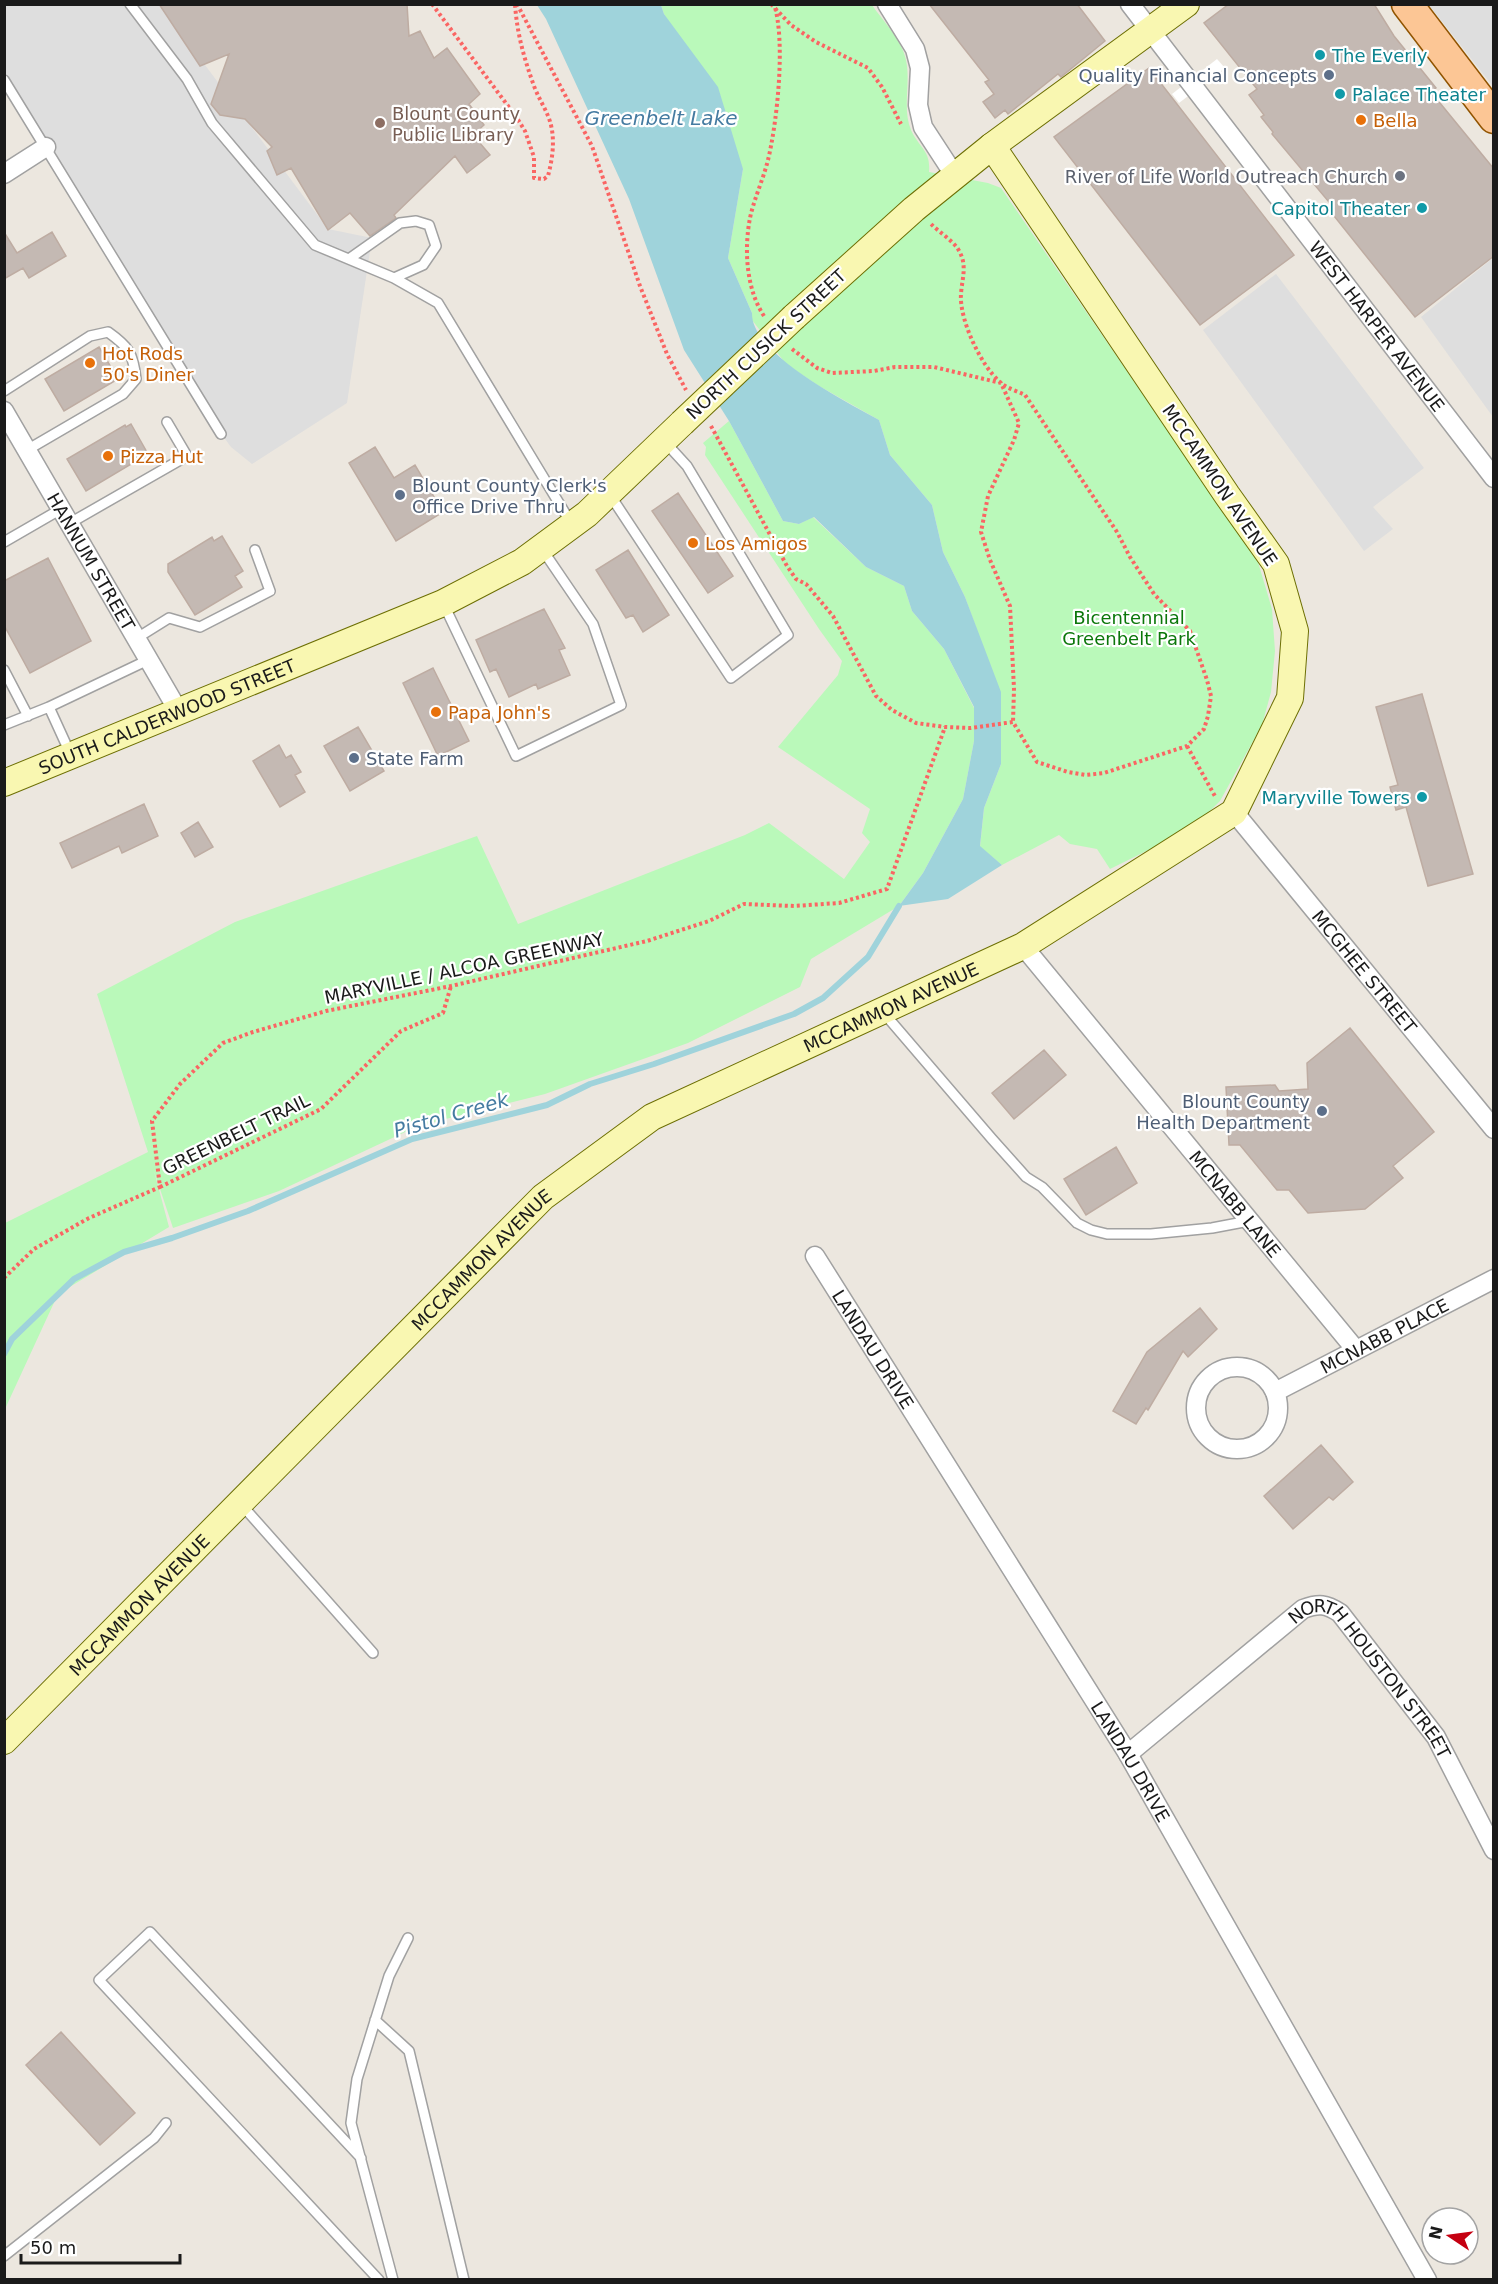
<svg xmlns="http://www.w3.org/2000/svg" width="1498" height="2284" font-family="'DejaVu Sans',sans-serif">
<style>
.park{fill:#baf9ba}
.parking{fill:#dedede}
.water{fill:#9fd3db}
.pier{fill:#fff}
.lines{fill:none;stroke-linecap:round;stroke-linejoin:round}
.stream{stroke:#9fd3db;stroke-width:6}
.building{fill:#c4b9b3;stroke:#beaca2;stroke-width:1.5}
.lane-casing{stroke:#a1a1a1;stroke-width:12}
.street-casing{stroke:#a1a1a1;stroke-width:21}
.secondary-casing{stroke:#6d6f04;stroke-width:28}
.primary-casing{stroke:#915400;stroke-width:33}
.path{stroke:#fa6563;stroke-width:4;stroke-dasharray:3 3;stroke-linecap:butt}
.lane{stroke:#fff;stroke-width:9}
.street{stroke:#fff;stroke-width:18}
.secondary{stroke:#f9f7b1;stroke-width:26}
.primary{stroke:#fcc695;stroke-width:30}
.secondary-bridge-casing{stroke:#6d6f04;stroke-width:28;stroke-linecap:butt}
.secondary-bridge{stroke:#f9f7b1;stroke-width:26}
.culture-dot{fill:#0f9aa8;stroke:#fff;stroke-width:2}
.service-dot{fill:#5c6f8a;stroke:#fff;stroke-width:2}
.food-dot{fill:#e8710a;stroke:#fff;stroke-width:2}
.education-dot{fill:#8d6e63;stroke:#fff;stroke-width:2}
.worship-dot{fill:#6b7280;stroke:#fff;stroke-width:2}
.labels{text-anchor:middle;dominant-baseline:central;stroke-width:4.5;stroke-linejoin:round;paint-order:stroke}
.culture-label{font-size:18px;fill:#0d838f;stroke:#fff;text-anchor:start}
.service-label{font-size:18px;fill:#4e5e75;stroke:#fff;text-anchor:end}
.education-label{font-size:18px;fill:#785e54;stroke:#fff;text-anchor:start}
.food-label{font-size:18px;fill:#c56008;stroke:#fff;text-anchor:start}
.worship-label{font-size:18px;fill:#5b616d;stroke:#fff;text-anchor:end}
.street-label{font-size:18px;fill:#1a1a1a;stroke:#fff}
.park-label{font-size:18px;fill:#0b770a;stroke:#fff}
.water-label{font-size:20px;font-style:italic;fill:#457ba1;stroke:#fff}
</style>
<rect width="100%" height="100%" fill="#ece7df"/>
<path class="park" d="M661,5h211c11,16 30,35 34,55 5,24 -4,48 5,70 8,18 20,20 18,42l59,11 13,5 257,374 14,47 3,42 -4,41 -9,33 -42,76 -27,27 -83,41 -13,-20 -27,-5 -11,-9 -57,30 -22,-18 4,-39 17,-44 -24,-134 -12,-33 -22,-45 -11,-47 -42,-50 -11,-35 -60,-34 -33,-22 -34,-44v-7l-24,-55 15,-89 -79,-155z
M729,421l54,100 16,3 14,-7 53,50 38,19 8,25 32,38 30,59v33l-11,58 -40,74 -24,33 -88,53 -11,28 -112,56 -143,51 -127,32 -139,65 -106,37 -19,-57 15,56 -111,67 -53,115v-186l143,-71 -51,-158 138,-72 242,-86 41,88 227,-89 24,-12 75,56 26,-37 -8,-9 8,-24 -92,-62 60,-72 4,-14 -23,-32 -114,-174 1,-8 -3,-4z"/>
<path class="parking" d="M5,5h155l168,224 44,9 -25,165 -95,61 -21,-17 -23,-31 -203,-336z
M1429,5h64v79l-1,1z
M1493,258v159l-72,-100z
M1276,274l148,194 -51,39 20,22 -29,22 -161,-221z"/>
<path class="water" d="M537,5h124l3,9 54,73 25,82 -15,89 24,55c-1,41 95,89 127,107l11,35 42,50 11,47 22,45 36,95v72l-17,44 -4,38 22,19 -54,34 -49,7 24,-33 40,-74 11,-58v-34l-30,-58 -32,-38 -8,-25 -38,-19 -52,-50 -15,7 -16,-3 -54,-100 -45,-71 -55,-151 -83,-180z"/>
<path class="pier" d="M1217,59l8,9 -46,35 -7,-9z"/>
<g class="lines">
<path class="stream" d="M4,1354l8,-15 62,-60 50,-27 48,-14 76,-27 164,-72 135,-34 43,-21 64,-20 140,-50 29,-16 45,-41 31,-51"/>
</g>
<path class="building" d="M159,4h248l2,32 11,-5 14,27 13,-10 33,46 -11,10 15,21 -11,10 17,20 -23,18 -12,-17 -61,59 2,3 -26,18 -20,-23 -22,17 -37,-62 -14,7 -10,-24 5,-4 -27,-28 -25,-4 -9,-11 18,-50 -29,12z
M929,4h148l28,37 -44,36 -3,-3 -50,40 -3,-4 -10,8 -12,-16 11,-8 -9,-12 4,-2z
M1229,4h145l20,32 42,52 -5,4 63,77v87l-79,61 -85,-106 4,-3 -62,-74 1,-2 -12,-15 3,-2 -15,-20 8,-6 -53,-66z
M1149,68l145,187 -94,70 -146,-188z
M4,232l13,21 35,-21 14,24 -37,22 -6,-10 -19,11z
M99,347l19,32 -54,32 -19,-32z
M131,424l17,30 -62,37 -19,-32 58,-34 1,2z
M375,447l19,31 21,-13 28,47 -47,29 -47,-78z
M678,493l55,83 -25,17 -56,-82z
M222,536l21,35 -8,5 7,11 -47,28 -27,-43v-8l44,-27 2,4z
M628,550l41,65 -26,17 -10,-17 -7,3 -30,-48z
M48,558l43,83 -61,32 -26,-48v-44z
M544,609l21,39 -6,2 11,25 -32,14 -2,-5 -27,13 -13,-28 -6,3 -14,-32z
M433,668l36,73 -31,15 -35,-73z
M1422,694l51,180 -45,12 -22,-79 -10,3 -6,-23 8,-2 -22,-78z
M358,727l26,44 -34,20 -26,-45z
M279,745l7,13 5,-3 10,17 -6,3 10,17 -25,15 -27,-46z
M144,804l14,32 -36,17 -3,-7 -47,22 -12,-25z
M198,822l15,25 -18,10 -14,-24z
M1350,1028l84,104 -41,34 10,12 -38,31 -57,4 -19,-23h-12l-37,-45h-11l-3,-58 49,-2 4,6 29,-2 -1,-26z
M1044,1050l22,25 -52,44 -22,-26z
M1116,1147l21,36 -51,32 -22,-36z
M1200,1308l17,21 -29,28 -5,-6 -35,59 -2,-2 -10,16 -23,-13 34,-59z
M1321,1445l32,37 -20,18 -4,-3 -36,32 -29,-33z
M61,2032l74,81 -35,32 -74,-80z"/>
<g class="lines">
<defs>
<path id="lane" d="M130,4l57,75 25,44 103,122 79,33 44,25 133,220
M4,80l217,354
M349,259l51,-36 16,-2 13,4 7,21 -13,19 -29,13
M4,391l86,-55 18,-4c21,15 25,21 28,47l-13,15 -96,56
M610,495l121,183 57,-43 -101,-169 -22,-24
M70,523l117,-67 -20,-34
M4,542l57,-33
M444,605l72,151 105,-51 -28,-81 -51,-75
M137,638l32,-20 31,9 70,-36 -15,-41
M4,670l24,46
M4,725l45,-18
M70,753l-21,-46 99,-47
M883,1012l109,127 34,38 16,10 35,36 14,7 16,4h44l61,-6 37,-7
M241,1504l132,149
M375,2020l34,31 55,229
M361,2158l-211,-226 -51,48 280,300
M4,2256l150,-118 12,-15
M393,2280l-42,-157 6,-44 32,-103 19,-38"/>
<g id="street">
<path d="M887,4l28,45 5,19 -2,37 5,22 32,49"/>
<path id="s1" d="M1130,4l364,474"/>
<path d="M4,174l42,-27"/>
<path id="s2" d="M4,411l175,301"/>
<path id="s3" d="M1234,812l260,317"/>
<path id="s4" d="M1023,946l333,404"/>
<path id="s5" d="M815,1256l313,498 299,526"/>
<circle cx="1237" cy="1408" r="41"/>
<path id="s6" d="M1275,1392l219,-113"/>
<path id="s7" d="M1128,1754l175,-145c16,-6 23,-5 37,4l96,124 58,113"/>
</g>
<g id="secondary">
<path d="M794,317l120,-108 78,-63 194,-142"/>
<path id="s8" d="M4,783l439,-180 79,-41 65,-48 95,-91"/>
<path id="s9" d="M4,1741l539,-544 109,-80 371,-171 211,-134 56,-114 5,-67 -19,-67 -49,-69 -235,-349"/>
</g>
<path id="primary" d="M1407,4l87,114"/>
</defs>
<use href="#lane" class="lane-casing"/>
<use href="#street" class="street-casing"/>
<use href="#secondary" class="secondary-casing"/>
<use href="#primary" class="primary-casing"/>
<path class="path" d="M432,4l85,114 8,13 9,26v21l10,1 4,-3c5,-19 8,-41 0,-60 -4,-10 -10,-19 -14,-30 -10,-28 -17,-52 -19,-82
M517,4l75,142 48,140 27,68 19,36
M771,4l20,21 25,17 52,26 14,19 19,37
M764,316c-18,-27 -20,-67 -14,-98 4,-19 13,-38 18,-58 9,-37 18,-119 6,-156
M792,349l25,19 15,5 42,-2 21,-4h39l67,16 18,40 -5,17 -26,56 -7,36 9,28 20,46 4,83 -1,33
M711,426l76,140 9,13 10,5 27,32 43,80 16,14 24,13 29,4 26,1 42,-6 24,40 31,10 18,3 18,-2 83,-27 17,-17 4,-13 3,-20 -4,-16 -17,-49 -36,-37 -24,-37 -13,-25 -92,-137c-8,-4 -19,-7 -25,-13 -19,-16 -41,-63 -39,-88 1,-16 7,-29 -3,-45 -6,-9 -19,-17 -27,-25
M1187,746l29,52
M160,1187l161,-78 80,-78 42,-18 8,-27
M4,1278l30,-29 55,-31 71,-31 -8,-66 28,-37 43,-41 30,-11 73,-21 125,-25 196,-45 62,-20 35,-17 50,2 45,-3 48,-14 58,-162"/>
<use href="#lane" class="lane"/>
<use href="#street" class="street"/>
<use href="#secondary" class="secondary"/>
<use href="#primary" class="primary"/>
<defs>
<path id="secondary-bridge" d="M682,423l112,-106"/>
</defs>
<use href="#secondary-bridge" class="secondary-bridge-casing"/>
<use href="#secondary-bridge" class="secondary-bridge"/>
</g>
<g class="culture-dot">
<circle cx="1320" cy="55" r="6"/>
<circle cx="1340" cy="94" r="6"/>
<circle cx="1422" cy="208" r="6"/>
<circle cx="1422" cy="797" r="6"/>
</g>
<g class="service-dot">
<circle cx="1329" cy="75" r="6"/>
<circle cx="400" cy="495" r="6"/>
<circle cx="354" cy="758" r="6"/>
<circle cx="1322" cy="1111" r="6"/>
</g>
<g class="food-dot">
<circle cx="1361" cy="120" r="6"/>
<circle cx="90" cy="363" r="6"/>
<circle cx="108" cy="456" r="6"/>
<circle cx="693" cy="543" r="6"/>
<circle cx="436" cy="712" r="6"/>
</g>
<circle class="education-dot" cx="380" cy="123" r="6"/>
<circle class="worship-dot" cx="1400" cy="176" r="6"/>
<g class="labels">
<g class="culture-label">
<text x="1332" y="55">The Everly</text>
<text x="1352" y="94">Palace Theater</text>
<text x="1410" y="208" text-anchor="end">Capitol Theater</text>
<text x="1410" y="797" text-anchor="end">Maryville Towers</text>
</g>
<g class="service-label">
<text x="1317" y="75">Quality Financial Concepts</text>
<text x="412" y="485" text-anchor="start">Blount County Clerk's<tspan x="412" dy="21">Office Drive Thru</tspan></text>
<text x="366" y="758" text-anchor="start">State Farm</text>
<text x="1310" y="1101">Blount County<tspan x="1310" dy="21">Health Department</tspan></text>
</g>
<g class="education-label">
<text x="392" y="113">Blount County<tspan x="392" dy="21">Public Library</tspan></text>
</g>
<g class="food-label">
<text x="1373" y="120">Bella</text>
<text x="102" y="353">Hot Rods<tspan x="102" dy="21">50's Diner</tspan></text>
<text x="120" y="456">Pizza Hut</text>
<text x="705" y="543">Los Amigos</text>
<text x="448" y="712">Papa John's</text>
</g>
<g class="worship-label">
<text x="1388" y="176">River of Life World Outreach Church</text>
</g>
<g class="street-label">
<text stroke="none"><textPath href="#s1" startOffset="406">WEST HARPER AVENUE</textPath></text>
<text transform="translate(766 344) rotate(-43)">NORTH CUSICK STREET</text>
<text transform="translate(1220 485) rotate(56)">MCCAMMON AVENUE</text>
<text stroke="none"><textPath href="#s2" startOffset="174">HANNUM STREET</textPath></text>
<text stroke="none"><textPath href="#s8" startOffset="176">SOUTH CALDERWOOD STREET</textPath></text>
<text transform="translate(464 968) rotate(-12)">MARYVILLE / ALCOA GREENWAY</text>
<text stroke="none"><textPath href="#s3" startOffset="206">MCGHEE STREET</textPath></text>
<text stroke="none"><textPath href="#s9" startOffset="1164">MCCAMMON AVENUE</textPath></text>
<text transform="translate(236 1134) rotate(-26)">GREENBELT TRAIL</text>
<text stroke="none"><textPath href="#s4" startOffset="334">MCNABB LANE</textPath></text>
<text stroke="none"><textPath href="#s9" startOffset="678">MCCAMMON AVENUE</textPath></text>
<text stroke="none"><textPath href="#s6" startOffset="123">MCNABB PLACE</textPath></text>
<text stroke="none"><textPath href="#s5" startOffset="110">LANDAU DRIVE</textPath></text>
<text stroke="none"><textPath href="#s9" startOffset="192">MCCAMMON AVENUE</textPath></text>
<text stroke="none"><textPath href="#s7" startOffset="328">NORTH HOUSTON STREET</textPath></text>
<text stroke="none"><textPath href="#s5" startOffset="596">LANDAU DRIVE</textPath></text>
</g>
<g class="park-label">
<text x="1129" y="617">Bicentennial<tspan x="1129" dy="21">Greenbelt Park</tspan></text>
</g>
<g class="water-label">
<text x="661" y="118">Greenbelt Lake</text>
<text transform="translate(451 1115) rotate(-16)">Pistol Creek</text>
</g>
</g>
<rect width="1498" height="2284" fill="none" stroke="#1a1a1a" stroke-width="12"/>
<g transform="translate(1450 2236) rotate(283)"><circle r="28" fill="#ffffff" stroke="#a3a3a3" stroke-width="1.5"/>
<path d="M0-4.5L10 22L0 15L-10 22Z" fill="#c50011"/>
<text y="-9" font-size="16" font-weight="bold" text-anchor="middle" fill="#1a1a1a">N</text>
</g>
<path d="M21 2254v9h159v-9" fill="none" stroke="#1a1a1a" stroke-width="3"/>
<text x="30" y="2254" font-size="18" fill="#1a1a1a" stroke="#ffffff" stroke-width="4.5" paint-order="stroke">50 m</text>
</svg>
